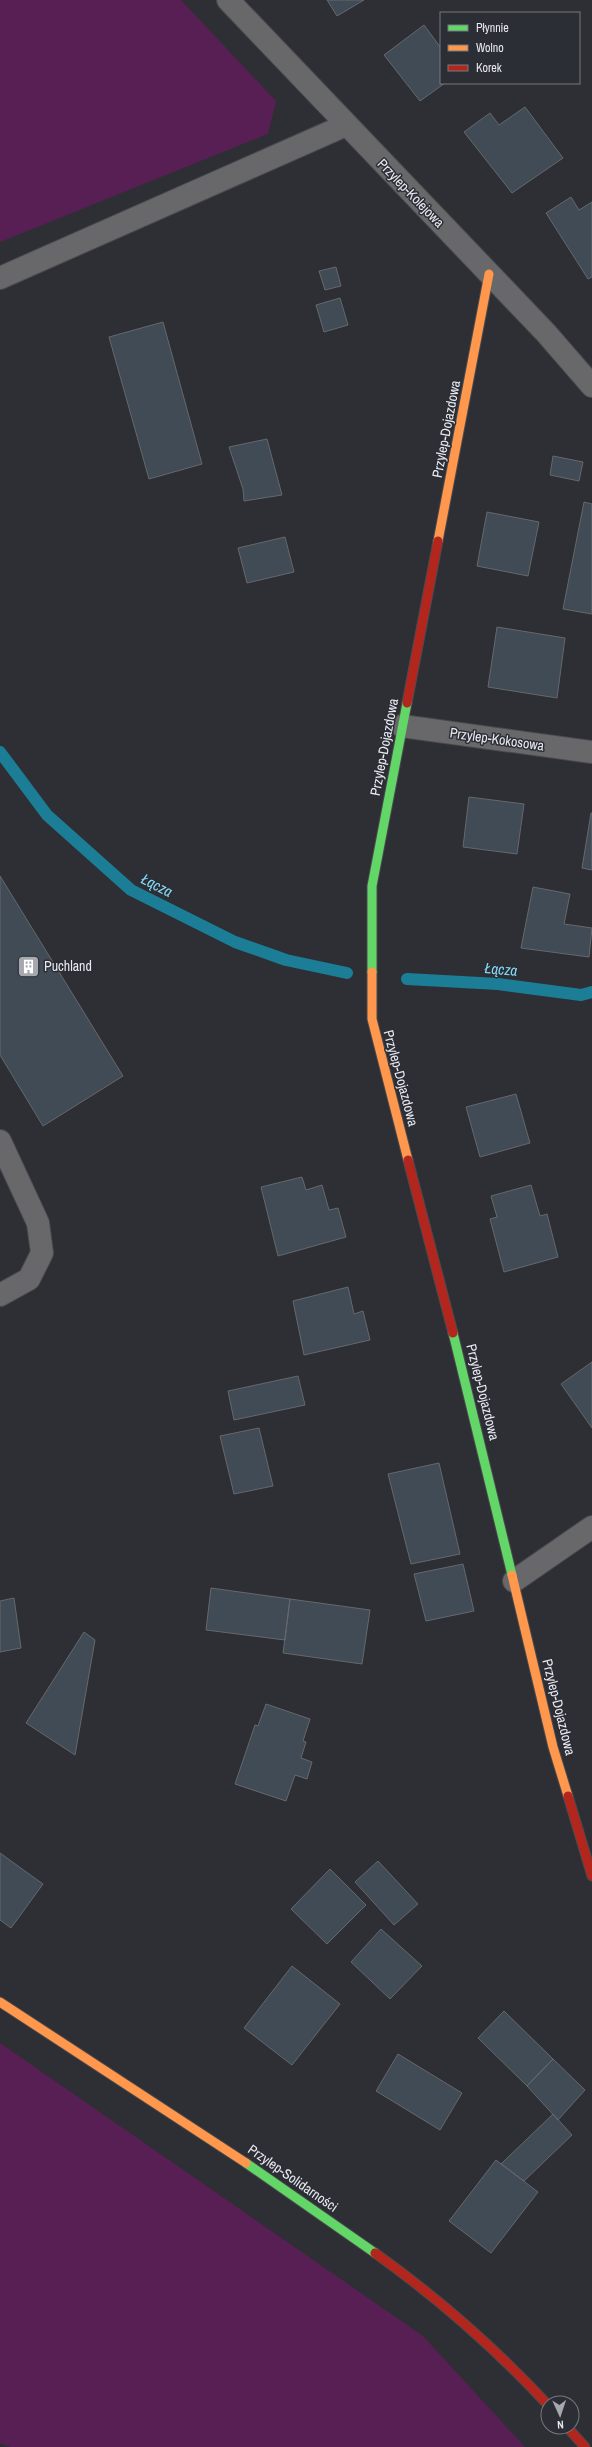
<svg xmlns="http://www.w3.org/2000/svg" width="592" height="2447" font-family="'Archivo Narrow',sans-serif">
<style>
.green{fill:#571f54}
.lines{fill:none;stroke-linecap:round;stroke-linejoin:round}
.stream{stroke:#1c7d97;stroke-width:12}
.building{fill:#404b56;stroke:#66686c}
.lane-casing{stroke:#4a4a4e;stroke-width:24}
.street-casing{stroke:#4a4a4e;stroke-width:24}
.fast-casing{stroke:#4a4a4e;stroke-width:11}
.slow-casing{stroke:#4a4a4e;stroke-width:11}
.jam-casing{stroke:#4a4a4e;stroke-width:11}
.lane{stroke:#68686b;stroke-width:22}
.street{stroke:#68686b;stroke-width:22}
.fast{stroke:#63d668;stroke-width:9}
.slow{stroke:#ff974d;stroke-width:9}
.jam{stroke:#b3261e;stroke-width:9}
.labels{text-anchor:middle;dominant-baseline:central;stroke-width:3;stroke-linejoin:round;paint-order:stroke}
.street-label{font-size:14px;fill:#e8e9ef;stroke:#2c2e36}
.poi-label{font-size:14px;fill:#e8e9ef;stroke:#2c2e36;text-anchor:start}
.water-label{font-size:15px;font-style:italic;fill:#84daf6;stroke:#2c2e36}
</style>
<rect width="100%" height="100%" fill="#2e2f34"/>
<path class="green" d="M0,0h181l95,101 -8,33 -268,108z
M0,2043l423,293 102,111h-515l-10,-4z"/>
<g class="lines">
<path class="stream" d="M0,752l47,63 84,75 104,52 51,18 61,13
M407,979l91,5 83,11 11,-3"/>
</g>
<path class="building" d="M327,0h37l-27,16z
M424,25l17,23v35h4l-25,18 -36,-46z
M525,107l38,51 -51,35 -48,-61 26,-19 9,12z
M571,197l8,13 13,-8v75l-4,2 -42,-66z
M336,267l5,19 -16,4 -6,-19z
M340,298l8,27 -24,7 -8,-27z
M163,322l39,142 -53,15 -40,-142z
M267,439l15,56 -38,6 -1,-12 -14,-42z
M553,456l30,6 -4,19 -29,-6z
M584,502l8,2v110l-29,-5z
M487,512l52,10 -11,54 -51,-10z
M285,537l9,35 -47,11 -9,-35z
M497,627l68,11 -8,60 -69,-11z
M469,797l55,7 -7,50 -54,-7z
M591,813h1v57l-10,-2z
M0,876l123,200 -80,50 -43,-71z
M533,887l37,7 -6,30 28,4 -3,29 -68,-9z
M516,1094l14,49 -50,14 -14,-50z
M302,1177l4,13 16,-5 7,25 9,-2 8,29 -68,19 -17,-69z
M531,1185l9,31 7,-2 11,43 -54,15 -14,-53 7,-2 -6,-21z
M348,1287l6,27 9,-3 7,29 -66,15 -11,-54z
M592,1362v66l-31,-44z
M298,1376l7,29 -71,15 -6,-29z
M259,1428l14,58 -39,8 -14,-58z
M439,1463l21,91 -49,10 -23,-90z
M463,1564l11,47 -48,10 -12,-47z
M211,1588l79,11 -5,41 -79,-10z
M14,1598l7,50 -21,4v-51z
M290,1599l80,11 -8,54 -79,-11z
M84,1632l11,8 -20,115 -49,-32z
M266,1704l44,15 -7,22 3,1 -5,16 11,4 -5,17 -12,-4 -9,26 -51,-17 20,-59 3,1z
M0,1853l43,31 -32,44 -11,-8z
M378,1861l40,43 -24,21 -39,-43z
M330,1869l36,36 -39,39 -36,-35z
M381,1929l41,37 -32,33 -39,-37z
M292,1966l48,38 -48,61 -48,-37z
M504,2011l49,48 -26,27 -49,-48z
M398,2054l64,39 -22,37 -64,-39z
M553,2059l32,31 -27,30 -31,-34z
M553,2114l19,21 -48,46 -23,-17z
M496,2160l42,32 -47,61 -42,-32z"/>
<g class="lines">
<defs>
<path id="lane" d="M0,278l346,-153
M0,1141l38,82 4,30 -13,26 -29,16"/>
<path id="street" d="M228,0l318,333 46,53
M402,726l190,26
M514,1581l78,-54"/>
<path id="fast" d="M372,972v-86l35,-183
M453,1333l59,242
M246,2163l129,90"/>
<path id="slow" d="M438,541l51,-267
M372,972v47l36,141
M512,1575l41,172 15,49
M0,2002l246,161"/>
<path id="jam" d="M407,703l31,-162
M408,1160l45,173
M568,1796l24,80
M375,2253c63,45 120,95 173,152
M567,2427l18,20"/>
</defs>
<use href="#lane" class="lane-casing"/>
<use href="#street" class="street-casing"/>
<use href="#fast" class="fast-casing"/>
<use href="#slow" class="slow-casing"/>
<use href="#jam" class="jam-casing"/>
<use href="#lane" class="lane"/>
<use href="#street" class="street"/>
<use href="#fast" class="fast"/>
<use href="#slow" class="slow"/>
<use href="#jam" class="jam"/>
</g>
<defs>
<symbol id="building-square" viewBox="-11 -11 22 22"><rect x="-9" y="-9" width="18" height="18" rx="4" fill="#a7a8ae" stroke="#2c2e36"/><path d="M-4-6H4V6H1V3H-1V6H-4ZM-2.5-4.3h1.7v1.8h-1.7ZM.8-4.3h1.7v1.8H.8ZM-2.5-1h1.7V.8h-1.7ZM.8-1h1.7V.8H.8Z" fill="#fff"/></symbol>
</defs>
<g fill-rule="evenodd">
<use href="#building-square" x="16" y="954" width="25" height="25"/>
</g>
<g class="labels">
<g class="street-label">
<text transform="translate(411 193) rotate(46)">Przylep-Kolejowa</text>
<text transform="translate(446 429) rotate(-79)">Przylep-Dojazdowa</text>
<text transform="translate(497 739) rotate(8)">Przylep-Kokosowa</text>
<text transform="translate(384 747) rotate(-79)">Przylep-Dojazdowa</text>
<text transform="translate(401 1078) rotate(75)">Przylep-Dojazdowa</text>
<text transform="translate(483 1392) rotate(76)">Przylep-Dojazdowa</text>
<text transform="translate(559 1707) rotate(76)">Przylep-Dojazdowa</text>
<text transform="translate(293 2178) rotate(35)">Przylep-Solidarności</text>
</g>
<g class="poi-label">
<text x="44" y="966">Puchland</text>
</g>
<g class="water-label">
<text transform="translate(157 885) rotate(27)">Łącza</text>
<text transform="translate(501 969) rotate(5)">Łącza</text>
</g>
</g>
<rect x="440" y="12" width="140" height="72" fill="#2c2e36" stroke="#777980"/>
<rect x="448" y="25" width="20" height="6" fill="#63d668" stroke="#777980"/>
<text x="476" y="32" font-size="12" fill="#e8e9ef">Płynnie</text>
<rect x="448" y="45" width="20" height="6" fill="#ff974d" stroke="#777980"/>
<text x="476" y="52" font-size="12" fill="#e8e9ef">Wolno</text>
<rect x="448" y="65" width="20" height="6" fill="#b3261e" stroke="#777980"/>
<text x="476" y="72" font-size="12" fill="#e8e9ef">Korek</text>
<g transform="translate(560 2415) rotate(177)"><circle r="19" fill="#2c2e36" stroke="#777980"/>
<path d="M0-3L7 15L0 10L-7 15Z" fill="#a7a8ae"/>
<text y="-6" font-size="11" font-weight="bold" text-anchor="middle" fill="#e8e9ef">N</text>
</g>
</svg>
